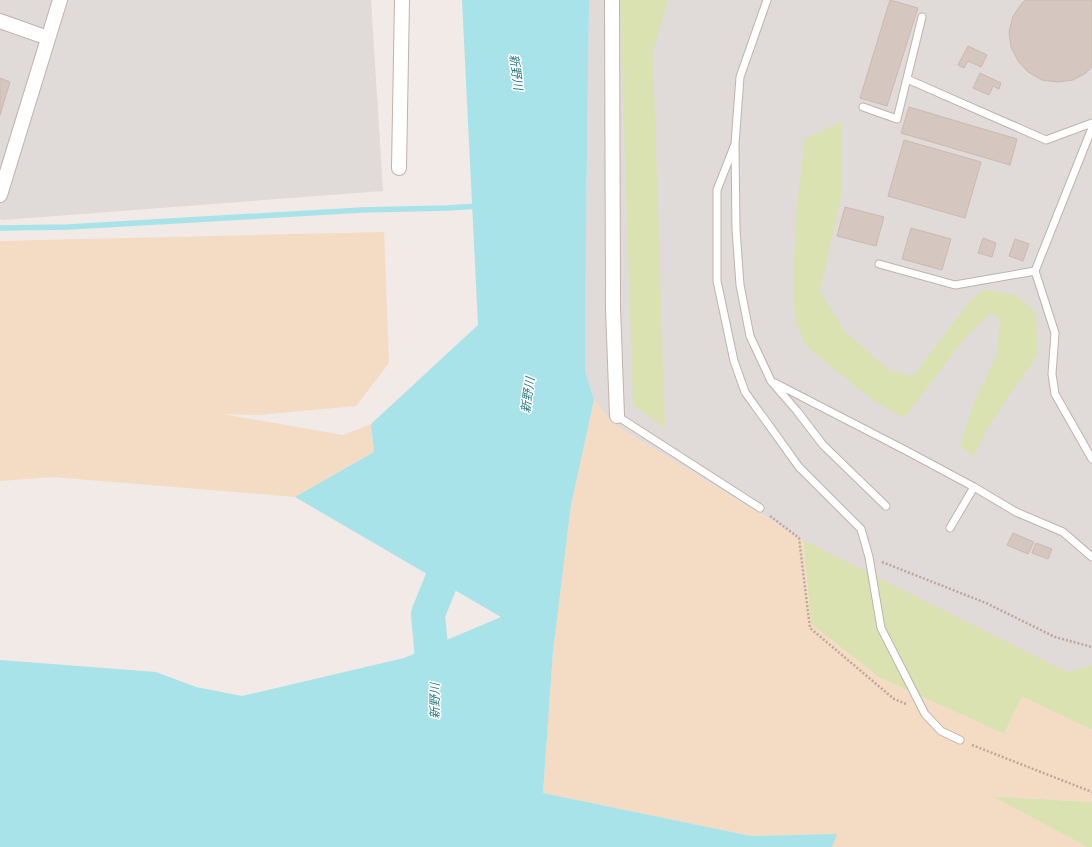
<svg xmlns="http://www.w3.org/2000/svg" width="1092" height="847" font-family="'Exo 2','Noto Sans JP',sans-serif">
<style>
.industrial{fill:#e0dad8}
.green{fill:#dbe2b2}
.sand{fill:#f3dbc4}
.water{fill:#a7e3e9}
.lines{fill:none;stroke-linecap:round;stroke-linejoin:round}
.stream{stroke:#a7e3e9;stroke-width:5.5}
.river{stroke:#a7e3e9;stroke-width:34}
.building{fill:#d5c6bf;stroke:#ccb9b0}
.service-casing{stroke:#bfb3ac;stroke-width:9}
.minor-casing{stroke:#bfb3ac;stroke-width:16}
.path{stroke:#bca79c;stroke-width:2.5;stroke-dasharray:2 2;stroke-linecap:butt}
.service{stroke:#fff;stroke-width:7}
.minor{stroke:#fff;stroke-width:14}
.labels{text-anchor:middle;dominant-baseline:central;stroke-width:3;stroke-linejoin:round;paint-order:stroke}
.water-label{font-size:12px;font-style:italic;fill:#317e87;stroke:#fff}
</style>
<rect width="100%" height="100%" fill="#f1eae6"/>
<path class="industrial" d="M0,0h371l12,191 -380,29 -3,-1z
M589,0h503v676l-14,6 -281,-143 -21,-16 -161,-98 -21,-25 -9,-29 1,-140z"/>
<path class="green" d="M620,0h48l-15,52 12,376 -32,-23z
M841,122v74l-21,95 26,42 44,38 23,5 58,-76 14,-10 31,5 20,18 2,41 -49,72 -16,31 -13,-11 13,-41 24,-50 3,-35 -9,-8 -25,25 -62,81 -29,-16 -70,-57 -10,-24 -2,-40 3,-67 9,-75z
M803,540l264,132 25,-7v65l-70,-33 -18,37 -124,-56 -69,-54z
M991,796l101,6v45h-5z"/>
<path class="sand" d="M384,232l5,131 -33,43 -98,9 -36,-1 121,21 28,-11 3,28 -79,45 -242,-20 -53,4v-240z
M594,400l21,25 188,115 8,84 69,54 124,56 18,-37 70,33v72l-100,-6 95,51h-255l4,-13 -85,2 -208,-43 10,-142 18,-146z"/>
<path class="water" d="M462,0h127l-3,231 -1,140 9,29 -23,105 -18,146 -10,142 208,43 86,-2 -5,13h-832v-187l156,12 40,15 46,9 162,-38 97,-41 -206,-120 79,-45 -3,-28 107,-99z"/>
<g class="lines">
<path class="stream" d="M0,228l68,-1 294,-17 85,-2 32,-2"/>
<path class="river" d="M435,692l-7,-78 23,-57 13,-14"/>
</g>
<path class="building" d="M890,0l28,8 -31,98 -27,-8z
M1025,0h65l2,1v66l-6,6 -13,7 -16,2 -15,-2 -14,-8 -10,-11 -7,-14 -2,-15 4,-16 9,-13z
M968,46l19,9 -6,12 -13,-6 -4,7 -6,-3z
M980,73l21,10 -2,6 -6,-3 -4,9 -16,-7z
M0,78l10,4 -10,33z
M909,107l108,32 -7,26 -109,-32z
M904,140l77,22 -16,56 -77,-22z
M845,207l39,10 -8,29 -39,-10z
M911,228l40,11 -9,31 -40,-11z
M983,238l13,5 -4,14 -14,-4z
M1015,239l14,5 -6,17 -14,-5z
M1013,533l21,9 -6,12 -21,-9z
M1036,543l16,6 -4,10 -16,-6z"/>
<g class="lines">
<defs>
<path id="service" d="M767,0l-27,77 -5,67 1,85 4,56 10,51 21,45 26,30 26,34 63,61
M907,79l139,61 46,-17
M863,107l34,12 25,-102
M1092,128l-57,143 20,62 -3,41 3,20 37,65
M735,144l-18,46v91l17,80 11,31 54,75 62,62 8,28 12,71 44,86 16,17 19,9
M879,264l76,21 80,-14
M775,383l130,67 69,37 42,25 47,20 29,25
M617,416l143,92
M950,528l24,-41"/>
<path id="minor" d="M612,0l1,308 4,108
M0,21l48,17
M399,168l3,-168
M0,195l60,-195"/>
</defs>
<use href="#service" class="service-casing"/>
<use href="#minor" class="minor-casing"/>
<path class="path" d="M770,516l29,22 11,90 84,71 12,5
M882,562l104,41 69,34 37,10
M972,745l120,47"/>
<use href="#service" class="service"/>
<use href="#minor" class="minor"/>
</g>
<g class="labels">
<g class="water-label">
<text transform="translate(517 72) rotate(83)">新野川</text>
<text transform="translate(527 395) rotate(-82)">新野川</text>
<text transform="translate(434 701) rotate(-90)">新野川</text>
</g>
</g>
</svg>
